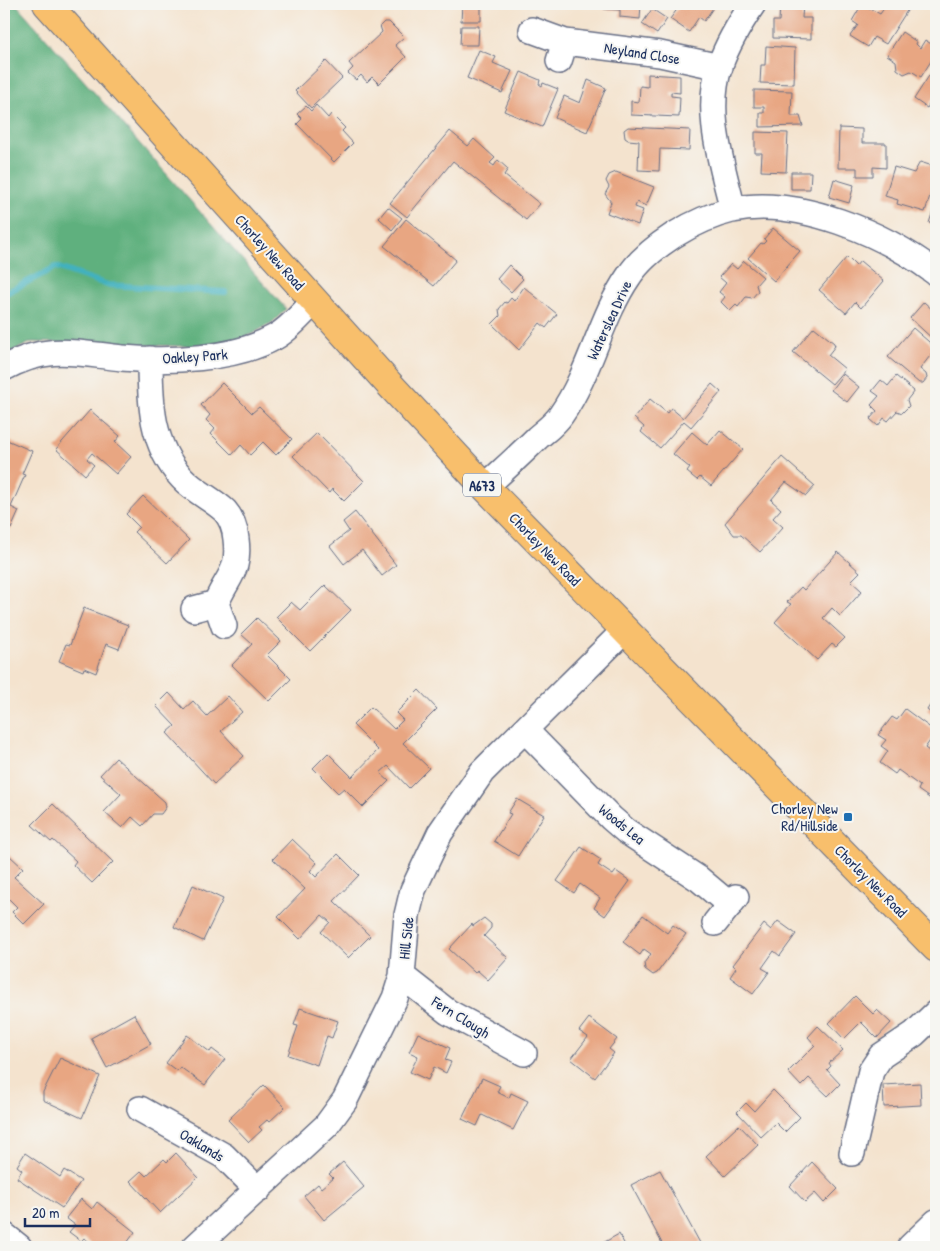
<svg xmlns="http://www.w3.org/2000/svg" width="940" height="1251" font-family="'Patrick Hand',sans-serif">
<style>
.forest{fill:#5eb07e;stroke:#3c706e}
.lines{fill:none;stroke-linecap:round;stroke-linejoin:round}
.stream{stroke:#43b1be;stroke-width:6}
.building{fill:#e8a682}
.street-casing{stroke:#676e85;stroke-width:28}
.primary-casing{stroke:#676e85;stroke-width:30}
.street{stroke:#fff;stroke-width:25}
.primary{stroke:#f8bf6c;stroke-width:28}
.poi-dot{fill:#1f6fb2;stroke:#f6f6f2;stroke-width:2}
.labels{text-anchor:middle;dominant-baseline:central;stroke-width:4;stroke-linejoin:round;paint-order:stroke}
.shield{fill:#f6f6f2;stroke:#5d6b8a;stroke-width:1}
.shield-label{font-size:14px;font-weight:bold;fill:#1b2f5e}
.street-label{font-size:15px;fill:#1b2f5e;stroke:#f6f6f2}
.poi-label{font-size:15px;fill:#1b2f5e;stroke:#f6f6f2;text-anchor:end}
</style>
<rect width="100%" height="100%" fill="#f6f6f2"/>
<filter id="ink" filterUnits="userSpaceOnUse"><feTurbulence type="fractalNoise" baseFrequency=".02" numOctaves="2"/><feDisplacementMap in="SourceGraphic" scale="10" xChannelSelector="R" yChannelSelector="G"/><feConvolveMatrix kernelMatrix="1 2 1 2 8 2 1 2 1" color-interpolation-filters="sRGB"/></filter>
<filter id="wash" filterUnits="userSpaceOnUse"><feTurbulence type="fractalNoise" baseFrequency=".0096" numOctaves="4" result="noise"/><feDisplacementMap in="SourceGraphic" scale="20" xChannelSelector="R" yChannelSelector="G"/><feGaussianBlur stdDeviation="1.12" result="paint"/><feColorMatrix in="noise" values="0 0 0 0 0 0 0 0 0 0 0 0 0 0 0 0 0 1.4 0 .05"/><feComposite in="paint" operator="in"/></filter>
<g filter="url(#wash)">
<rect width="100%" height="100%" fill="#f4e3ce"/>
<path class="forest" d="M4,4h12l270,305 -13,13 -19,11 -33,14 -189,-5 -28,13z"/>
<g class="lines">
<path class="stream" d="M4,294l52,-27 52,18 117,7"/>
</g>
<g id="blocks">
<path class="building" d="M462,4h19v17h-20z
M604,4h37l-1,15 -20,-2v-7l-16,-1z
M681,4h32l2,1 -11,16 -5,-4 -10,15 -19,-13z
M780,4h23l-1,14h9v21l-38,-1v-17h6z
M862,4l18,10 7,-10 23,2 -24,38 -12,-7 -6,10 -18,-11 8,-11 -6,-4z
M652,9l15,10 -10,15 -15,-10z
M384,22h5l15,15 -9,8 11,12 -27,27 -7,-7 -5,5 -6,-7 -5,5 -8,-7 5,-5 -4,-5 33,-31 -2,-6z
M461,26h18l-1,19h-18z
M902,32l15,10 -1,2 4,4 5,-8 11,7v6l-15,24 -10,-6 -7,3 -7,-5 -1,-8 -9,-6z
M766,46l29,2 -1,36 -34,-1 1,-18h4z
M479,50l17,7 -3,6 19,8 -10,22 -35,-15z
M326,61l16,17 -31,30 -16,-17z
M936,65v34l-2,-2 -7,11 -13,-9z
M521,72l19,8 -1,4 3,2 1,-3 15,6 -16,38 -38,-16z
M648,74l32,2v17l-9,-1v4l9,1 -1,20 -48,-2v-14l8,1 1,-16 8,1z
M588,80l18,8 -19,44 -32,-14 9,-22 16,7z
M754,90l38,1 -1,25h9l3,10 -43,1v-14h4v-6h-10z
M316,105l12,13 3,-4 14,14 -3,3 11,12 -19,19 -37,-38 5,-5 -5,-5 9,-8 5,5z
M628,127l62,3 -1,20 -29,-1 -1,22 -21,-1 1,-29 -11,-1 -3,-2 -1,-8z
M839,128l23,1v14h24v25l-13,-1v9h-16v-8h-19z
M450,131l18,15 6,-7 21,19 -5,5 4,3 4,-6 10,9 -4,6 36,29 -14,16 -73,-59 -46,56 -17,-14z
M755,132l33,1 -2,39 -25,-1 1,-18h-7z
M920,162l16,5v9l-11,36 -28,-8 1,-4 -13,-4 9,-29 20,6z
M616,172l38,15 -8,19 -9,-4 -2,5 8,3 -5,15 -31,-12 4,-11 -6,-8 4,-7 -3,-6 3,-6z
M791,172h20l-1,17h-19z
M834,179l20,6 -5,18 -20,-6z
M936,202v23l-7,-2z
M388,207l14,11 -10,12 -13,-12z
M406,219l50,41 -22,26 -50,-40z
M773,228l27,23 -26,30 -26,-23 13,-15 2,1 3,-3 -2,-2z
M847,257l9,9 4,-5 24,20 -23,27 -6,-6 -9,11 -27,-23z
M744,261l19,16 -7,8 2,6 -6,7 -6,-1 -8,10 -2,-2 -6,6 -9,-9 4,-5 -6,-5 7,-9 -7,-6 12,-13 6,5z
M509,265l14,14 -12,13 -14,-13z
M524,287l33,27 -11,14 -6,-5 -21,27 -27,-26 8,-8 -1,-7 6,-7 2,1 4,-5 3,3z
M924,302l12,11v29l-26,-24z
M814,327l20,16 1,3 -7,9 17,14 -13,15 -39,-32z
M913,328l23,20 -16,21 6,5 1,4 -4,5h-4l-31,-26z
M843,374l16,13 -12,15 -16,-12z
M896,376l18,15 -7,9 2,6 -7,7 -5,-2 -9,10 -4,-3 -6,8 -8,-7 7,-8 -6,-6 8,-9 -7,-5 9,-11 7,6z
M222,383l30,30 7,-6 33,32 -16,16 -13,-13 -13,13 -9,-10 -9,10 -21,-21 4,-5 -9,-9 4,-5 -9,-10z
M712,384l9,8 -30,35 -7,-6 -24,27 -19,-16 3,-5 -10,-9 16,-19 17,14 4,-5 12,10z
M90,410l30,26 -5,6 16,15 -15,17 -24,-21 -5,6 7,6 -9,10 -29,-26z
M720,430l23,19 -32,37 -11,-9 -3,3 -10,-8 3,-4 -17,-14 19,-22 15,13z
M317,433l47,48 -20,20 -12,-12 -3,4 -36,-37z
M7,440l25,11 -10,23 3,1 -14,32 8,4 -8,18 -7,-3v-78z
M782,457l33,29 -9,10 -20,-14 -15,18 10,9 -8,9 10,9 -23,25 -19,-17h-7l-9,-12z
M143,496l46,44 -22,23 -33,-31 5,-5 -13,-13z
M355,512l41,53 -14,11 -20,-26 -18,14 -14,-18 19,-15 -6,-9z
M838,552l22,20 -9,9 11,10 -22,25 -8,-8 -9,10 22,20 -9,9 -4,-3 -15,16 -42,-38 16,-18 -4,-2 14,-15 3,3z
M325,585l26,25 -41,41 -34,-34 15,-15 9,8z
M84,608l44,17 -9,24 -13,-5 -10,29 -12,-5 -1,3 -24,-10 7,-17 4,1z
M257,618l24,23 -14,14 24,24 -22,22 -37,-36 20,-21 -11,-10z
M419,690l18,19 -34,34 26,25 -20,20 -21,-22 -8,7 9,8 -26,26 -19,-19 -6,5 -25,-25 15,-15 24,24 26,-27 -25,-25 18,-18 23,22 9,-9 -7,-7z
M169,693l15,16 9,-8 14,15 21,-20 14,16 -21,19 23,25 -30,28 -47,-51 8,-7 -19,-20z
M936,696v21l-9,-7z
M905,709l31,23 -11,16 4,3 7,-11 -1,62 -17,-12 2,-4 -22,-16 -3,4 -15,-11 8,-12 -7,-5 5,-6 -8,-5 14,-18 5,3z
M116,758l49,44 1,5 -5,7h-8l-11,12 -10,-9 -10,11 -18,-16 17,-18 -21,-19z
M517,799l27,16 -26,41 -24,-15 17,-27 -3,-1z
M53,804l60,58 -21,21 -19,-18 3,-4 -23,-21 -2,2 -19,-17z
M292,839l25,24 -7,8 6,6 22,-23 21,21 -25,26 36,35 -22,22 -27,-26 9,-10 -8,-7 -22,24 -22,-22 27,-28 -32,-30z
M581,847l20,13 -3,5 15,10 3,-4 14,10 -25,35 -11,-8 6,-10 -20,-14 -6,9 -17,-12z
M9,855l14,13 -9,9 30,27 -20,20 -12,-12 5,-5 -13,-13v-34z
M193,885l30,14 -20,42 -29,-14z
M643,915l24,18 6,-8 13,9 -29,39 -4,2 -8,-6 -1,-6 7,-9 -7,-5 -4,6 -17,-13z
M484,918l7,6v4l-7,8 24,22 -20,22 -11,-10 -2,3 -26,-24 23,-25 1,2z
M778,921l18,13 -16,22 -6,-5 -12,17 7,4 -16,22 -23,-17 6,-9 -3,-3 31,-41 7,6z
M855,996l18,18 4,-4 14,13 -14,15 -16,-16 -17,17 -15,-16z
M300,1008l38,13 -6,17 -5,-2 -10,29 -29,-10 10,-29 -4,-1z
M134,1014l17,30 -44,24 -16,-30z
M589,1018l28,21 -8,10 5,4 -19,25 -24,-19 17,-22 -9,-6z
M818,1026l25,24 -14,13 2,3 -4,4 13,14 -12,12 -19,-18 -8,8 -13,-14 27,-27 -7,-8z
M418,1033l32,15 -5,12 6,2 -5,11 -12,-6 -6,13 -18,-8 8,-16 -9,-4z
M187,1035l23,17 2,-3 13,10 -20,26 -25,-18 -3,4 -11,-8z
M60,1058l40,18 -18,42 -39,-18v-8z
M482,1078l18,8 -3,6 12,6 2,-5 17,8 -15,29 -31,-15 -5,11 -15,-7z
M920,1083l1,22 -37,2 -1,-22z
M264,1085l21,22 -16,15 -2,-2 -8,7 3,3 -13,12 -21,-22z
M773,1090l27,27 -15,15 -9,-9 -15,14 -24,-25 9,-9 8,8z
M739,1125l19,20 -33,31 -19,-20z
M25,1153l35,24 4,-7 17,11 -19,27 -45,-30 5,-8 -5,-4z
M176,1153l22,24 -38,36 -30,-32 11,-10 5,5 18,-17 3,3z
M343,1162l21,25 -40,33 -20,-24 14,-12 3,4 12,-10 -4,-4z
M812,1162l26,27 -14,14 -9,-10 -10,9 -15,-16z
M660,1170l40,73 -8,4h-28l-33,-62z
M81,1199l11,10 5,-7 38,30 -11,15h-28l-12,-9 -3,3 -12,-9 6,-7 -9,-7z
M619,1234l7,13h-32l7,-3z"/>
</g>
</g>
<g filter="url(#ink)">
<use href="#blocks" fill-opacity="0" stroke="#676e85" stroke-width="1"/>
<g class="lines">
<defs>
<path id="street" d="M532,30l33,12 95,12 60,13
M559,61l6,-19
M733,210c-11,-46 -29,-98 -13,-145 8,-22 20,-42 33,-61
M150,359c0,43 1,86 32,119 12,13 30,21 43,33 7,8 10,17 11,28 4,33 -8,36 -20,64l8,23
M4,368c44,-24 71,-15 118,-10 46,4 112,2 153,-21 15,-8 27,-24 39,-35
M485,487c17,-16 35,-32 52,-49 8,-7 18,-14 24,-23 30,-43 39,-97 68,-139 11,-17 28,-30 45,-41 18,-11 37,-20 58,-25 66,-14 153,24 204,63
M194,609l22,-6
M526,731l85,87 15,13 73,48 31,26
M715,923l21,-26
M402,976l46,36 76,41
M140,1109l84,47 34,34
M852,1153l19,-82 10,-15 33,-22 22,-21
M4,1235l15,12
M195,1247l131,-121 19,-26 50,-102 7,-22 5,-61 6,-25 27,-57 42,-61 142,-141
M910,1247l26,-25"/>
<path id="primary" d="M47,4l344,382 94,101 451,461"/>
</defs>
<use href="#street" class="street-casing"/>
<use href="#primary" class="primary-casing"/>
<use href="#street" class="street"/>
<use href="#primary" class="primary"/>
</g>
</g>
<rect class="poi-dot" x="843" y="812" width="10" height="10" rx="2.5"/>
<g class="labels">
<rect class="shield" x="463" y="473.5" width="38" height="23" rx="4"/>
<g class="shield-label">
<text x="482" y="485">A673</text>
</g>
<g class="street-label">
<text transform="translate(642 53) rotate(9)">Neyland Close</text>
<text transform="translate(270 252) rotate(48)">Chorley New Road</text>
<text transform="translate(609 320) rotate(-65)">Waterslea Drive</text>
<text transform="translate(195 356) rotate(-4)">Oakley Park</text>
<text transform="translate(545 549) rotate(46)">Chorley New Road</text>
<text transform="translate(622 824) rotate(39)">Woods Lea</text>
<text transform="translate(871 881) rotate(45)">Chorley New Road</text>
<text transform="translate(406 938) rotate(-84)">Hill Side</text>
<text transform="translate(461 1017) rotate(32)">Fern Clough</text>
<text transform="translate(202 1145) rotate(31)">Oaklands</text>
</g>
<g class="poi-label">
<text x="838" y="808">Chorley New<tspan x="838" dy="17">Rd/Hillside</tspan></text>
</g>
</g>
<rect width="940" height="1251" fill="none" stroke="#f6f6f2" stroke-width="20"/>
<path d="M25 1218v8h65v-8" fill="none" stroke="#1b2f5e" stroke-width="2.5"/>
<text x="32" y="1218" font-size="15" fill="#1b2f5e" stroke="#f6f6f2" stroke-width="4" paint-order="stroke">20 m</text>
</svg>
